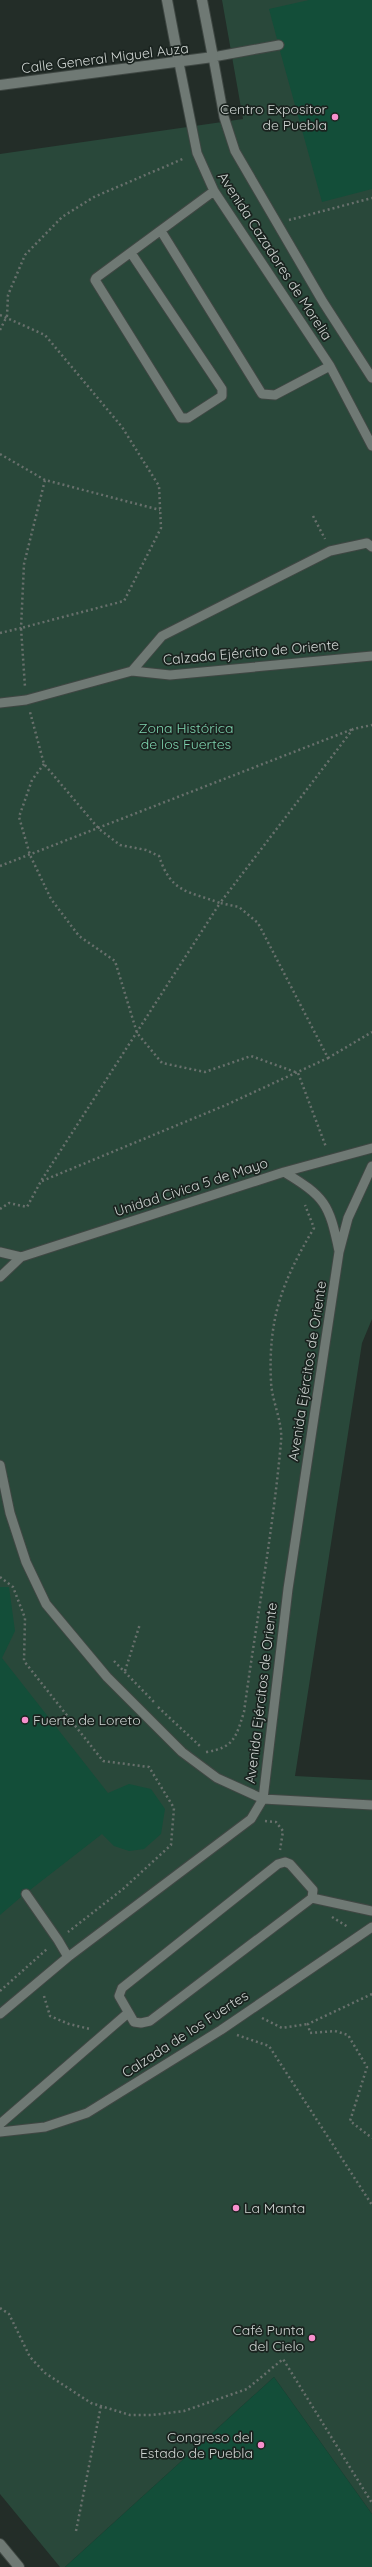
<svg xmlns="http://www.w3.org/2000/svg" width="372" height="2567" font-family="Quicksand,sans-serif">
<style>
.green{fill:#29483a}
.building{fill:#134e39}
.lines{fill:none;stroke-linecap:round;stroke-linejoin:round}
.service-casing{stroke:#3f4743;stroke-width:11}
.minor-casing{stroke:#3f4743;stroke-width:12}
.secondary-casing{stroke:#3f4743;stroke-width:12}
.path{stroke:#68706c;stroke-width:2.5;stroke-dasharray:2 3;stroke-linecap:butt}
.service{stroke:#6f7974;stroke-width:9}
.minor{stroke:#6f7974;stroke-width:10}
.secondary{stroke:#6f7974;stroke-width:10}
.poi-dot{fill:#f790cd;stroke:#1a231f;stroke-width:1.5}
.labels{text-anchor:middle;dominant-baseline:central;stroke-width:3.5;stroke-linejoin:round;paint-order:stroke}
.street-label{font-size:14px;fill:#cfd5d2;stroke:#1a231f}
.poi-label{font-size:14px;fill:#cfd5d2;stroke:#1a231f;text-anchor:end}
.park-label{font-size:14px;fill:#7fd5b0;stroke:#1a231f}
</style>
<rect width="100%" height="100%" fill="#232d28"/>
<path class="green" d="M222,0h150v1319l-10,24 -67,433 77,4v734l-98,-137 -209,190h-5l-60,-73v-2340l243,-35z"/>
<path class="building" d="M309,0h63v189l-50,13 -42,-151 5,-7 -4,-4 -4,-1 -8,-30z
M0,1587h9l6,44 -13,27 106,135 21,-9 22,5 14,20 -4,25 -17,15 -15,2 -15,-5 -12,-12 -72,56 -8,-1 -1,8 -21,18z
M274,2377l98,137v53h-307z"/>
<g class="lines">
<defs>
<path id="service" d="M279,45l-66,12 11,60 11,34 88,151 49,76
M179,63l18,90 17,38 116,175 42,80
M161,231l101,163 13,1 55,-29
M131,253l91,136v7l-34,22h-7l-86,-138 1,-2 118,-87
M132,671l38,4 202,-19
M0,703l26,-3 106,-29 30,-35 168,-85 37,-8 5,4
M284,1172c41,25 45,31 55,79
M0,1252l21,5
M0,1277l21,-20 263,-85 88,-24
M0,1465l10,48 16,49 20,42 61,73 75,75 35,26 46,21 109,6
M285,1862l5,2 23,26 -1,8 -162,123 -9,2 -7,-1 -15,-26 3,-8 156,-124z
M26,1894l32,46 10,17
M312,1898l60,13
M0,2014l68,-57 183,-138 12,-20 25,-210 51,-337 9,-34 24,-52
M0,2124l128,-111
M0,2132l45,-5 42,-14 134,-83 151,-103"/>
<path id="minor" d="M167,0l12,63
M0,85l213,-28 -11,-57"/>
<path id="secondary" d="M0,2544l19,23"/>
</defs>
<use href="#service" class="service-casing"/>
<use href="#minor" class="minor-casing"/>
<use href="#secondary" class="secondary-casing"/>
<path class="path" d="M289,220l83,-22
M0,315l45,20 77,92 37,59 2,42 -37,73 -103,27 4,59
M0,330l7,-14 1,-21 17,-40 37,-38 32,-20 91,-39
M0,454l45,26 115,30
M313,516l12,23
M0,633l21,-5 3,-64 21,-84
M44,764l-12,16 -13,37 11,38 21,44 28,37 36,25 22,72 25,30 43,9 46,-16 47,17 28,74
M0,866l353,-137
M328,1058l44,-26
M42,1181l184,-76 102,-47 -70,-135 -19,-16 -19,-4 133,-174 19,-4
M0,1209l9,-6 18,4 14,-26 179,-278c-32,-12 -49,-10 -61,-47l-13,-6 -26,-5 -21,-16 -55,-65 -14,-52
M0,1577l13,10 12,31 -1,43 79,100 46,6 25,41 -3,37 -48,44 -55,43
M114,1661l41,42
M125,1671l15,-47
M158,1707l43,40
M206,1752c28,-4 30,-15 38,-40 12,-89 29,-181 37,-270 2,-20 -9,-40 -10,-60 -3,-64 11,-100 43,-154l-9,-23
M265,1821l11,1 7,9 -3,19
M332,1917l16,10
M0,1991l47,-42
M372,1994l-64,30 2,9 25,-2 13,4 19,32 -17,54 22,17
M44,1996l6,20 19,8 21,5
M262,2018l20,10 26,-4
M237,2035l32,11 103,159
M0,2308l9,6 21,43 15,16 46,30 39,12h22l32,-4 63,-22 36,-30 89,144
M76,2531l25,-125"/>
<use href="#service" class="service"/>
<use href="#minor" class="minor"/>
<use href="#secondary" class="secondary"/>
</g>
<g class="poi-dot">
<circle cx="335" cy="117" r="4"/>
<circle cx="25" cy="1720" r="4"/>
<circle cx="236" cy="2208" r="4"/>
<circle cx="312" cy="2338" r="4"/>
<circle cx="261" cy="2445" r="4"/>
</g>
<g class="labels">
<g class="street-label">
<text transform="translate(105 58) rotate(-7)">Calle General Miguel Auza</text>
<text transform="translate(275 256) rotate(57)">Avenida Cazadores de Morelia</text>
<text transform="translate(251 652) rotate(-5)">Calzada Ejército de Oriente</text>
<text transform="translate(191 1187) rotate(-18)">Unidad Civica 5 de Mayo</text>
<text transform="translate(307 1371) rotate(-81)">Avenida Ejércitos de Oriente</text>
<text transform="translate(261 1693) rotate(-83)">Avenida Ejércitos de Oriente</text>
<text transform="translate(185 2034) rotate(-33)">Calzada de los Fuertes</text>
</g>
<g class="poi-label">
<text x="327" y="109">Centro Expositor<tspan x="327" dy="16">de Puebla</tspan></text>
<text x="33" y="1720" text-anchor="start">Fuerte de Loreto</text>
<text x="244" y="2208" text-anchor="start">La Manta</text>
<text x="304" y="2330">Café Punta<tspan x="304" dy="16">del Cielo</tspan></text>
<text x="253" y="2437">Congreso del<tspan x="253" dy="16">Estado de Puebla</tspan></text>
</g>
<g class="park-label">
<text x="186" y="728">Zona Histórica<tspan x="186" dy="16">de los Fuertes</tspan></text>
</g>
</g>
</svg>
